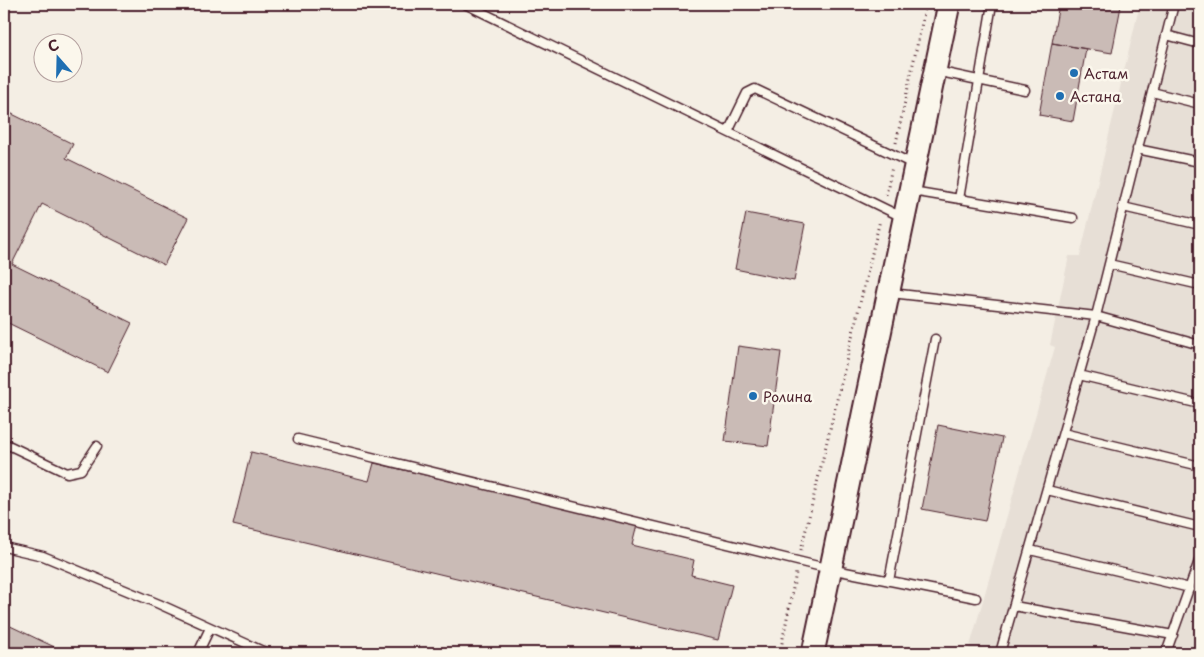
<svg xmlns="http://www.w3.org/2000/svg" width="1204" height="657" font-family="'Playpen Sans',sans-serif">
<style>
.built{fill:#e7dfd6}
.building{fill:#cabbb6;stroke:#4a1f2b}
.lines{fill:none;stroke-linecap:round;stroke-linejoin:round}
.lane-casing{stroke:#4a1f2b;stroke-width:11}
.secondary-casing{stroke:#4a1f2b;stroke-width:25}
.path{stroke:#4a1f2b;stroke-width:3;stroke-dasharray:1 4;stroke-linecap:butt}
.lane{stroke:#fbf7ec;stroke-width:8}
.secondary{stroke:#fbf7ec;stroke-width:21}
.poi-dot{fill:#1f6fb2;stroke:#fbf7ec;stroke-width:2}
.labels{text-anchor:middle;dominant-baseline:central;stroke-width:5;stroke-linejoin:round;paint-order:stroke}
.poi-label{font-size:14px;fill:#4a1f2b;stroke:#fbf7ec;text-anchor:start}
</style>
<rect width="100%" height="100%" fill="#f4eee4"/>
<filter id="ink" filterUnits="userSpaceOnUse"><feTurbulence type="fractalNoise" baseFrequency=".02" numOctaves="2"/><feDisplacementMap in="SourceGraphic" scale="10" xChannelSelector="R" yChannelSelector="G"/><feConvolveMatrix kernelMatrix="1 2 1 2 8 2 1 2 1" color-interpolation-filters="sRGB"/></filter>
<g filter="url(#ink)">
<path class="built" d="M1140,4h60v649h-232l87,-306 -5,-2 19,-89h11z"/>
<path class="building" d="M1059,4h49l13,2 -9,47 -60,-10z
M1052,43l34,6 -13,72 -34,-6z
M4,110l69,34 -7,14 122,60 -24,47 -122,-61 -30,60 120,59 -24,49 -104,-51z
M746,213l59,11 -11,57 -59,-12z
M738,346l43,6 -13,94 -43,-5z
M938,425l64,13 -17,83 -63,-12z
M251,452l118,29 5,-18 263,62 -5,20 62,15 -3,15 41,10 -14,55 -485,-115z
M4,623l63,30h-63z"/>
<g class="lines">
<defs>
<path id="lane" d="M465,4l439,214
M1166,35l34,9
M936,71l89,19
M1152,92l48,12
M728,132l19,-39 8,-4 158,75
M1137,149l63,13
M912,191l161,27
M959,199l33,-195
M1123,207l77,18
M1109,264l91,21
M891,293l205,23 104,29
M1079,375l121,29
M1063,433l137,33
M298,439l532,130 146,29
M4,443l63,30 14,-3 16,-24
M1047,490l153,37
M4,547l39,9 116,48 108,49
M1030,550l160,38
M889,581l46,-242
M1014,606l159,29
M198,653l12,-25
M1000,653l96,-337 78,-312
M1166,653l34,-95"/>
<path id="secondary" d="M813,653l136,-649"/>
</defs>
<use href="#lane" class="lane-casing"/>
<use href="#secondary" class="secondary-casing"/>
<path class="path" d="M896,143l30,-139
M886,195l6,-28
M801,550l79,-330
M780,653l16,-80"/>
<use href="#lane" class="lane"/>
<use href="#secondary" class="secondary"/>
</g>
</g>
<g class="poi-dot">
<circle cx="1074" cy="73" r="5"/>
<circle cx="1060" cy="96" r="5"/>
<circle cx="753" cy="396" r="5"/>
</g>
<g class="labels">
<g class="poi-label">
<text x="1084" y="73">Астам</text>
<text x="1070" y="96">Астана</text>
<text x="763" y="396">Ролина</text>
</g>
</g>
<rect width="1204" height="657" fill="none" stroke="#fbf7ec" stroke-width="20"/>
<rect x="10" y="10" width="1184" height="637" fill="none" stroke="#4a1f2b" stroke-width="2" filter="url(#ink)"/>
<g transform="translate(58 58) rotate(340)"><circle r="24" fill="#fbf7ec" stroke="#b4a19f"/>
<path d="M0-4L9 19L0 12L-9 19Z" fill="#1f6fb2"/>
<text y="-8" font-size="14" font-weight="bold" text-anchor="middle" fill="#4a1f2b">С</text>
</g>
</svg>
